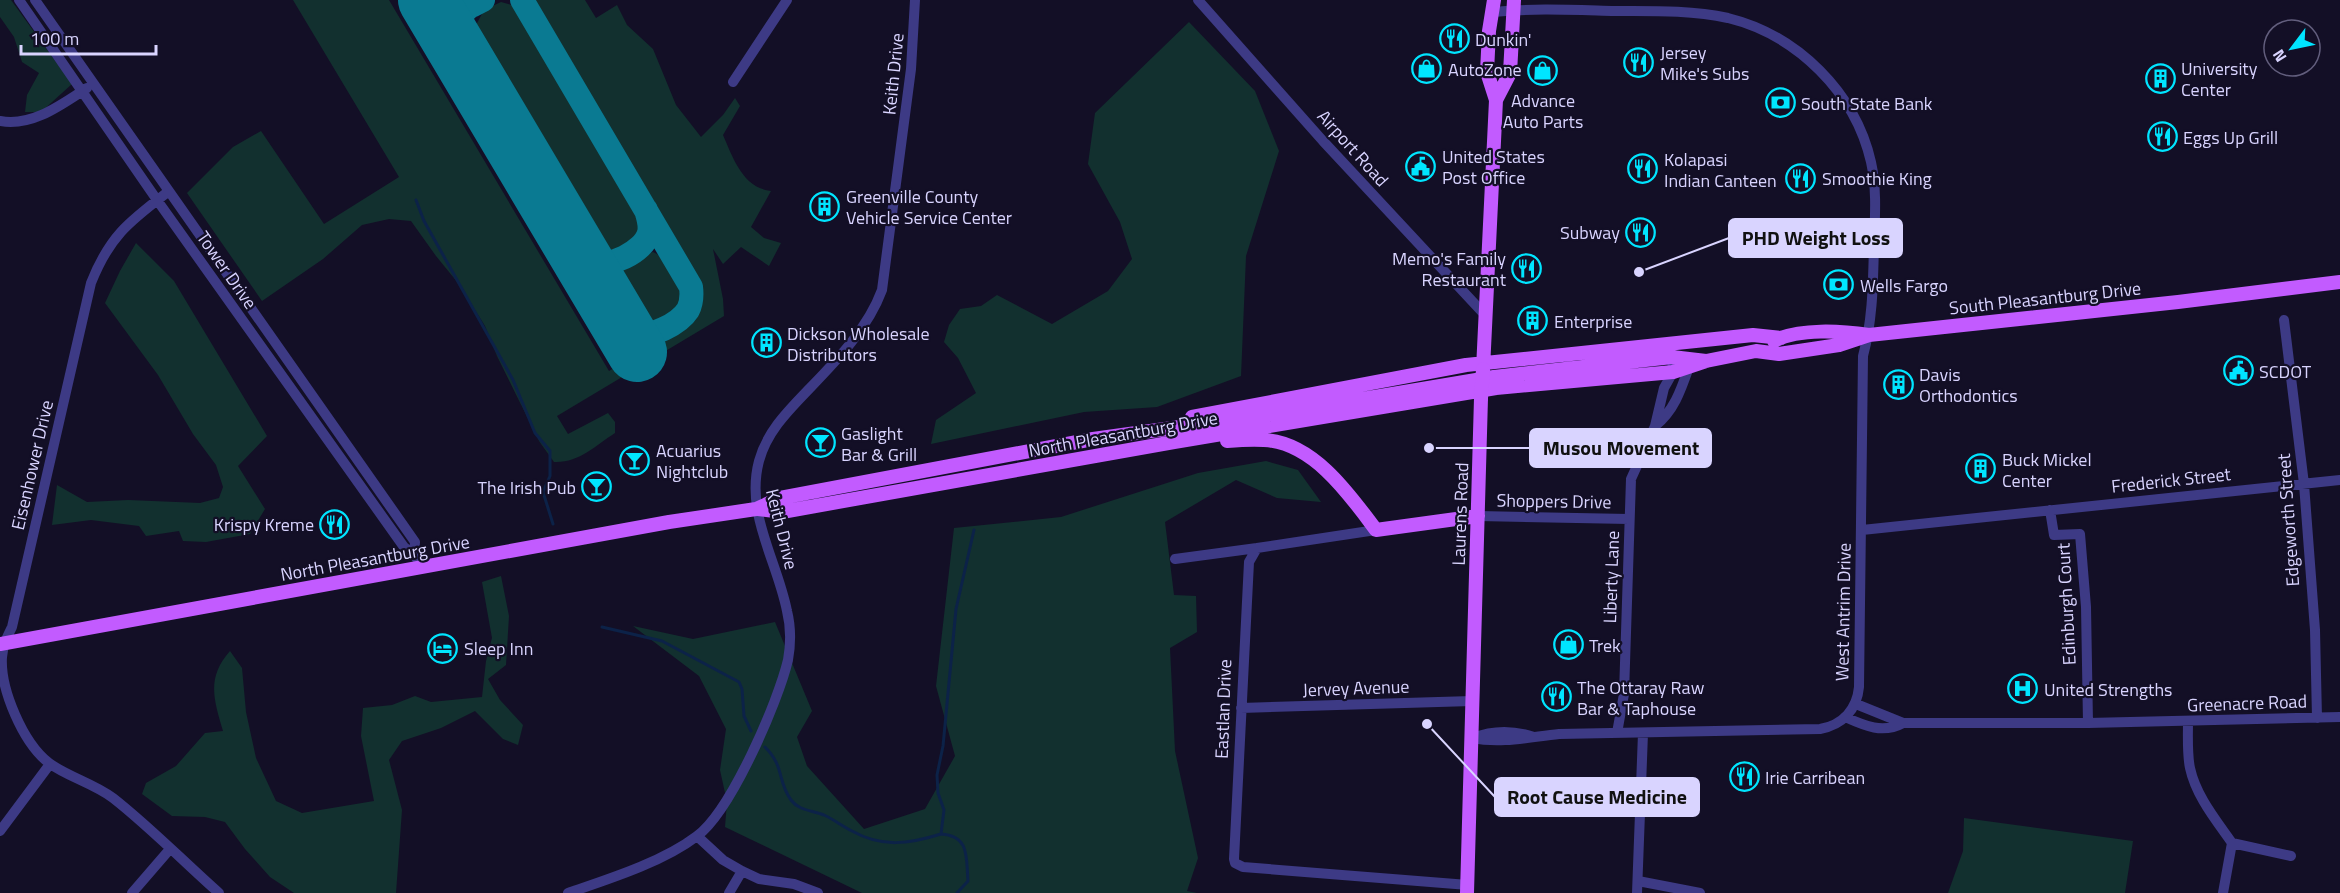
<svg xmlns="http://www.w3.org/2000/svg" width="2340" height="893" font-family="'Titillium Web',sans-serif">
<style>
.green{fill:#12302f}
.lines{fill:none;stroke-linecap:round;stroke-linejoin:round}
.stream{stroke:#0c2248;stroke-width:3}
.taxiway{stroke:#0a7a92;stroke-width:24}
.runway{stroke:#0a7a92;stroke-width:60}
.minor{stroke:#3d3a85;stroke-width:10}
.major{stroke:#c25bff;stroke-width:14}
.major-bridge{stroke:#c25bff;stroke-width:14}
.labels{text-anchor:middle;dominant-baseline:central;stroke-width:4.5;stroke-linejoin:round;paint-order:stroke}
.poi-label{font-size:18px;fill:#d9d4ff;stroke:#130f26;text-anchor:start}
.street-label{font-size:18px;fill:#d9d4ff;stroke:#130f26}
.leader{fill:none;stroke:#d9d4ff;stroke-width:2}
.callout-dot{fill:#d9d4ff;stroke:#130f26;stroke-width:2}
.callout{fill:#d9d4ff;stroke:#d9d4ff;stroke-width:2}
.callout-label{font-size:20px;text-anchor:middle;font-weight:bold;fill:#111}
</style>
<rect width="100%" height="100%" fill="#130f26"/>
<path class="green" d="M0,0h11l61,84 -31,28h-16l2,-17 12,-22 -17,-11 -8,-25 -14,-20z
M293,0h96l220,371 80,-49c10,-12 12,-21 10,-36l-168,-286h54l11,18 21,-13 10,20 26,24 23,56 25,32 22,-22 12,-17 5,8 -17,29c10,23 20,53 48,56l-20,36 13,11 17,5 -12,23 -28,-19 -18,17 -10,-15 10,50 1,17 -167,100 11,18 40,-21 7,9v11c-20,13 -36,30 -61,29l-15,-21 -42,-85 -12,-30 -27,-43 -22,-27 -25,-35 -22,-2 -27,6 -39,34 -61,42 -75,-108 46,-46 28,-16 63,93 75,-47z
M501,2l11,3 8,10 120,200c7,21 -11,32 -28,38l-136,-228 8,-15z
M1189,22l66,69 24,60 -33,105 -5,120 -84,31 -73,5 -153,32 5,-24 40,-27 -18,-35 -14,-16 5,-17 11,-16 21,-3 16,-11 55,29 56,-33 24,-32 -12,-37 -32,-58 7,-51z
M136,243l38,38 93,155 -29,30 27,43 -15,25 -44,8 -23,-1 -4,-10 -33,5 -7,-10 -48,-6 -39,5 5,-40 30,17 41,-2 72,3 19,-5 4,-11 -7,-22 -23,-31 -35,-59 -53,-72 15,-32z
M653,252c11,5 17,14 22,25 13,26 4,36 -22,46l-31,-53 17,-14z
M1266,461l32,9 23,32 -44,-4 -41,-18 -71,42 9,73 22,1 1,36 -27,16 5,103 23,107 -11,33 10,2h-335l-137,-66 2,-25 -7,-32 6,-41 -27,-53 -66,-50 60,13 82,-17 37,89 -15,26 10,29 57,63 61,-20 30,-53 -19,-70 18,-158 107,-11 137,-44z
M501,576l8,40 -3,49 -18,14 12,21 23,25 -5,20 -15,-6 -28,-28 -34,17 -39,13 -13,19 13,50 -6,83h-102l-24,-16 -25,-28 -20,-27 -20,-5 -33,-1 -30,-22 4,-11 30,-17 29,-33 18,-2c-9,-31 -17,-53 7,-80l12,17 4,44 10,46 20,43 26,12 72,-12 -13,-65 2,-28 29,-3 23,-9 16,6 51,-5 4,-36 6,-23 -10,-56z
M1964,818l169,23 -8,52h-177l15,-42z"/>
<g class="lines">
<path class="stream" d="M416,200l8,21 89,159 22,53 15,18v25l-7,16 10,32
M602,627l60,14 77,41 3,7 2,27 7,15
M765,747c20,20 12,34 26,53 8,11 21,10 33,15 9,4 18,11 28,16 30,17 57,13 89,3
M957,893l11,-12c-2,-24 2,-45 -27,-47l3,-24 -6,-17 -1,-18 6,-29 13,-137 18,-79"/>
<path class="taxiway" d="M428,0c18,19 35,11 55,0
M522,0l169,287c1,8 1,15 -3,23 -9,14 -37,28 -54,24 -6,-2 -10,-6 -15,-11
M456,48c-5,-18 0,-29 13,-41
M575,249c5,5 9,10 15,13 18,7 54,-10 59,-29 2,-8 -1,-16 -3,-23"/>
<path class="runway" d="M428,0l209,352"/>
<path class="minor" d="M19,0l138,200 247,347 10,8 10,13
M35,0l380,542 -1,13
M1198,0l125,141 163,175
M733,82l54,-82
M0,121c32,6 61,-16 87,-33
M169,191c-39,30 -59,44 -78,92l-79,344c-5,10 -9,18 -10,30 -2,32 21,86 47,106 19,14 44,20 64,35 37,29 71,64 106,95
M2284,320l20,164 11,146 2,88
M1655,426c19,-15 26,-36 34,-59
M2050,510l4,25 26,-1 6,73 2,116
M1478,516l151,3
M1376,530l-119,18 -8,14 -15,297 1,4 8,4 225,18
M1862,530l478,-50
M1175,559l82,-11
M1856,704l47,19h185l252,-6
M1241,708l231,-7
M1845,717c20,9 38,17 58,6
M2188,721c0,15 -1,33 2,47 6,28 26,52 42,75l-9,50
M1617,733l7,-39 7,-215 24,-53 9,-38 9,-16 -1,-15
M1472,738c29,6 58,-1 87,-4l261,-5c23,-4 37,-20 39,-42l4,-331c10,-37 10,-74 11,-112 1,-27 3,-55 -3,-82 -16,-70 -74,-127 -143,-144 -37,-8 -75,-7 -113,-7 -41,-1 -81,-3 -122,1
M1473,738c20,-8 40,-8 61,-1
M0,831l50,-67
M697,836l26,24 19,11 17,8 35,5 24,9
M2232,843l59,13
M1638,881l62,12
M132,893l38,-44
M568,893c41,-14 95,-31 129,-57 34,-25 81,-134 91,-176 3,-17 3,-33 -1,-49 -10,-51 -42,-97 -28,-150 8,-30 30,-51 51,-73 28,-29 58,-60 72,-98l29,-221 4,-69
M729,893l13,-22
M1637,893l6,-160"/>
<path class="major" d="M1496,100l14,-27 4,-73
M1774,341c25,-13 68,-10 95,-6l309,-33 162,-20
M1483,369l13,-269 -9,-28 2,-41 5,-31
M1192,417l274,-52 287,-30 28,3
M1227,441c12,-1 25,-2 37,-1 49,2 86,55 112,90l102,-14
M758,509l24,3 392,-70 322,-54 177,-16 33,-11 50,-10 23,3 60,-9 30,-10
M0,644l669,-122 87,-13 24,-11 313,-59 180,-25 221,-37 178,-20 34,4
M1467,893l14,-495"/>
<path class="major-bridge" d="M1481,398l2,-29"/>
</g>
<defs>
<symbol id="restaurant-ring" viewBox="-11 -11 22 22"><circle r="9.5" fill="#130f26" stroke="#00e5ff" stroke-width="1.5"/><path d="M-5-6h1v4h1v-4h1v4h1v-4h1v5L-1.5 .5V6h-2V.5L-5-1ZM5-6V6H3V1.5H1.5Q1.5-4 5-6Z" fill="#00e5ff"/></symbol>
<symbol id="shop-ring" viewBox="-11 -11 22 22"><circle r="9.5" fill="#130f26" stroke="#00e5ff" stroke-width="1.5"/><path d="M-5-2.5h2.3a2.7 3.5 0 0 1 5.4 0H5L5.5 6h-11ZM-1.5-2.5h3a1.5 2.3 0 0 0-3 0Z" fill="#00e5ff"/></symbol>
<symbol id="building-ring" viewBox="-11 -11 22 22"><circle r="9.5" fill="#130f26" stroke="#00e5ff" stroke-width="1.5"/><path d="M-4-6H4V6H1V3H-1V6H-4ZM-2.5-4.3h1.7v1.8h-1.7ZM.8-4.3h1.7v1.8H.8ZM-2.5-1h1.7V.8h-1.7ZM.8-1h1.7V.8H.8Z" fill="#00e5ff"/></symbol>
<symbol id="bank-ring" viewBox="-11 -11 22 22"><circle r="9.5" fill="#130f26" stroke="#00e5ff" stroke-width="1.5"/><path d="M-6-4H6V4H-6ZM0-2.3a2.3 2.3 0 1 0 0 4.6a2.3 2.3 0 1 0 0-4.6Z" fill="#00e5ff"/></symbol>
<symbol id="civic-ring" viewBox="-11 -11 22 22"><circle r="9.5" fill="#130f26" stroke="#00e5ff" stroke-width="1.5"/><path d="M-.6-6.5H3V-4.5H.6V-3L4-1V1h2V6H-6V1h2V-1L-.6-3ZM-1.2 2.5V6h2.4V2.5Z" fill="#00e5ff"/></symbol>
<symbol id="bar-ring" viewBox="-11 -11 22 22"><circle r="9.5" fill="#130f26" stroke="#00e5ff" stroke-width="1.5"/><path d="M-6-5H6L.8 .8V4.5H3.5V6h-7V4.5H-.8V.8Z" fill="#00e5ff"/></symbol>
<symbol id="hotel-ring" viewBox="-11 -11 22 22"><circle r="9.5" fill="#130f26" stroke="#00e5ff" stroke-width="1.5"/><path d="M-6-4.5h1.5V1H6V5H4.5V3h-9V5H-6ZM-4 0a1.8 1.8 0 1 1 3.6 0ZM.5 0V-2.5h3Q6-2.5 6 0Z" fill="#00e5ff"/></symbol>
<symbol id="hospital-ring" viewBox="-11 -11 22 22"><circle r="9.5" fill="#130f26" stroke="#00e5ff" stroke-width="1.5"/><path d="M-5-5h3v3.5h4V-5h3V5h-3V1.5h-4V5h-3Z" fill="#00e5ff"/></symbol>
</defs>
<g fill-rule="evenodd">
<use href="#restaurant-ring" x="1438" y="22" width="33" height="33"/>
<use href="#restaurant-ring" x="1622" y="46" width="33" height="33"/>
<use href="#shop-ring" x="1410" y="52" width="33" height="33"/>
<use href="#shop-ring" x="1526" y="54" width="33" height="33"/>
<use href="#building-ring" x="2144" y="62" width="33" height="33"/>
<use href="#bank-ring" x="1764" y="86" width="33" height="33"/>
<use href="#restaurant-ring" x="2146" y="120" width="33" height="33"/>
<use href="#civic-ring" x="1404" y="150" width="33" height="33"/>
<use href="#restaurant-ring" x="1626" y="152" width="33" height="33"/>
<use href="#restaurant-ring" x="1784" y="162" width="33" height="33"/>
<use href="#building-ring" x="808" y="190" width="33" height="33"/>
<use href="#restaurant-ring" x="1624" y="216" width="33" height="33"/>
<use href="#restaurant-ring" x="1510" y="252" width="33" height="33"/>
<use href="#bank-ring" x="1822" y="268" width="33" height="33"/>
<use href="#building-ring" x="1516" y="304" width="33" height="33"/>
<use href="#building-ring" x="750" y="326" width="33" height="33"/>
<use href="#civic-ring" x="2222" y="354" width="33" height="33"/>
<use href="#building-ring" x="1882" y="368" width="33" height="33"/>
<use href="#bar-ring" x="804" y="426" width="33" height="33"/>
<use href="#bar-ring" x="618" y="444" width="33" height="33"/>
<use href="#building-ring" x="1964" y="452" width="33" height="33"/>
<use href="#bar-ring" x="580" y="470" width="33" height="33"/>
<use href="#restaurant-ring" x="318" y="508" width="33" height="33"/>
<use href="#shop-ring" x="1552" y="628" width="33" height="33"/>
<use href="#hotel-ring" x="426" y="632" width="33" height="33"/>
<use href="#hospital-ring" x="2006" y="672" width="33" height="33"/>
<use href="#restaurant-ring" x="1540" y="680" width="33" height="33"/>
<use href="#restaurant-ring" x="1728" y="760" width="33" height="33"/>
</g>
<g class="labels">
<g class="poi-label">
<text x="1475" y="39">Dunkin'</text>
<text x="1660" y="52">Jersey<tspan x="1660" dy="21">Mike's Subs</tspan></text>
<text x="2181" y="68">University<tspan x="2181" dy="21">Center</tspan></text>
<text x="1448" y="69">AutoZone</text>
<text x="1543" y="100" text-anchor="middle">Advance<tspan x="1543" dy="21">Auto Parts</tspan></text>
<text x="1801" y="103">South State Bank</text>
<text x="2183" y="137">Eggs Up Grill</text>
<text x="1442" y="156">United States<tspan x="1442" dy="21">Post Office</tspan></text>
<text x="1664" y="159">Kolapasi<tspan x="1664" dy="21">Indian Canteen</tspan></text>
<text x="1822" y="178">Smoothie King</text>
<text x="846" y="196">Greenville County<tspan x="846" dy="21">Vehicle Service Center</tspan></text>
<text x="1620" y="232" text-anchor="end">Subway</text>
<text x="1506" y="258" text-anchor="end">Memo's Family<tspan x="1506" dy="21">Restaurant</tspan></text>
<text x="1860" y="285">Wells Fargo</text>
<text x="1554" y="321">Enterprise</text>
<text x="787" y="333">Dickson Wholesale<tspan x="787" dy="21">Distributors</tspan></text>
<text x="2259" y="371">SCDOT</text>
<text x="1919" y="374">Davis<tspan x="1919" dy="21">Orthodontics</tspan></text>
<text x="841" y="433">Gaslight<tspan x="841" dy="21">Bar &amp; Grill</tspan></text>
<text x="656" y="450">Acuarius<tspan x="656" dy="21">Nightclub</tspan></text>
<text x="2002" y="459">Buck Mickel<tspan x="2002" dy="21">Center</tspan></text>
<text x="576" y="487" text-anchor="end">The Irish Pub</text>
<text x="314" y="524" text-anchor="end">Krispy Kreme</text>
<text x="1589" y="645">Trek</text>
<text x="464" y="648">Sleep Inn</text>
<text x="1577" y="687">The Ottaray Raw<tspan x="1577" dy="21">Bar &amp; Taphouse</tspan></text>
<text x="2044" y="689">United Strengths</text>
<text x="1765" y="777">Irie Carribean</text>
</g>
<g class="street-label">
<text transform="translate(893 74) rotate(-84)">Keith Drive</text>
<text transform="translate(1353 148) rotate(48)">Airport Road</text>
<text transform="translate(227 270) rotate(55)">Tower Drive</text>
<text transform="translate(2045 298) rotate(-6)">South Pleasantburg Drive</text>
<text transform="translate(1123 434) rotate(-10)">North Pleasantburg Drive</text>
<text transform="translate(32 465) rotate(-77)">Eisenhower Drive</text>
<text transform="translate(2171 480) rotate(-6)">Frederick Street</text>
<text transform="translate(1554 501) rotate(1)">Shoppers Drive</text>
<text transform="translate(1460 514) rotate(-88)">Laurens Road</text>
<text transform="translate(2288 520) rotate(-94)">Edgeworth Street</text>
<text transform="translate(782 529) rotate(76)">Keith Drive</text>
<text transform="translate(375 558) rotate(-10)">North Pleasantburg Drive</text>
<text transform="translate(1611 577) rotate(-88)">Liberty Lane</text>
<text transform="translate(2066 604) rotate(-93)">Edinburgh Court</text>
<text transform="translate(1843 612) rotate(-89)">West Antrim Drive</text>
<text transform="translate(1356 688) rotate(-2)">Jervey Avenue</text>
<text transform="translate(2247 703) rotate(-2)">Greenacre Road</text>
<text transform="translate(1223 709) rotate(-88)">Eastlan Drive</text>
</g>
</g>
<path class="leader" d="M1639 272L1729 238M1429 448L1530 448M1427 724L1495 797"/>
<g class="callout-dot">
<circle cx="1639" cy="272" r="6"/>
<circle cx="1429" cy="448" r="6"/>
<circle cx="1427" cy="724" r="6"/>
</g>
<g class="callout">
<rect x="1729" y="219" width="173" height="38" rx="6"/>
<rect x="1530" y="429" width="181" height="38" rx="6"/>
<rect x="1495" y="778" width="204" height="38" rx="6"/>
</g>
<g class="callout-label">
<text x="1816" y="245">PHD Weight Loss</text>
<text x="1621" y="455">Musou Movement</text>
<text x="1597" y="804">Root Cause Medicine</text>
</g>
<g transform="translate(2292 48) rotate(238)"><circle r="28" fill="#130f26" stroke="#625e7d" stroke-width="1.5"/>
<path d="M0-4.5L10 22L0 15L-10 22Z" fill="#00e5ff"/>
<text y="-9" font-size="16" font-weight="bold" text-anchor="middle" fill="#d9d4ff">N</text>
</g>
<path d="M21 45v9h135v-9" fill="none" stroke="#d9d4ff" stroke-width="3"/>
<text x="30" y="45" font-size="18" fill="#d9d4ff" stroke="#130f26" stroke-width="4.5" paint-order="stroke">100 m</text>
</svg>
